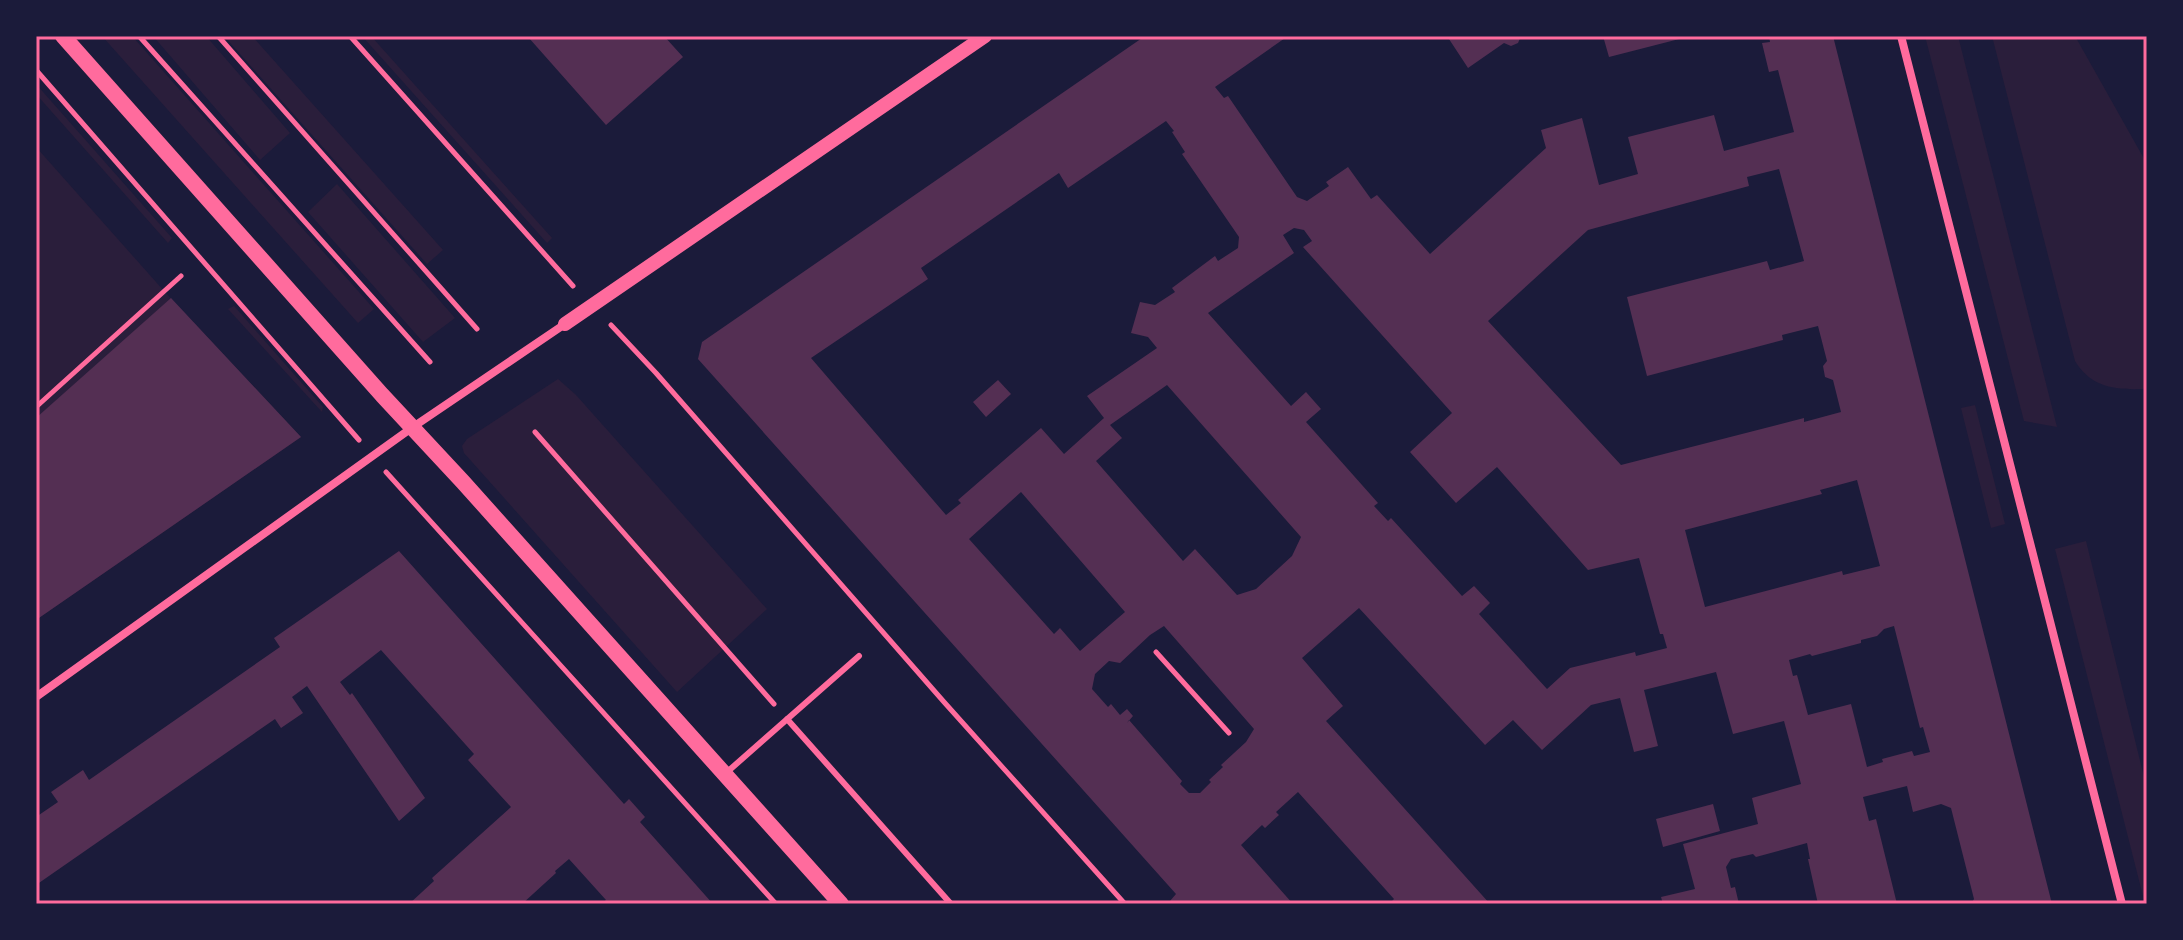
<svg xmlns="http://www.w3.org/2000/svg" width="2183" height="940" font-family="'Zilla Slab',serif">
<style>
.green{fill:#2a1e3b}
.building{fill:#542f53;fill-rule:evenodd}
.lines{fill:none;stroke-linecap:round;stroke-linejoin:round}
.path{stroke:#ff6b9d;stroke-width:5}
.service{stroke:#ff6b9d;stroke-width:6}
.minor{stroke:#ff6b9d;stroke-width:8}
.tertiary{stroke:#ff6b9d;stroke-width:14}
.secondary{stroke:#ff6b9d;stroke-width:16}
.neatline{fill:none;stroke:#ff6b9d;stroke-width:3}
</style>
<rect width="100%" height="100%" fill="#1b1b3a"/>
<path class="green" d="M102,36h30l242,273 -16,14z
M153,36h53l84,97 -30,27z
M224,36h28l191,214 -16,14z
M362,36h9l181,202 -5,5z
M1925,36h33l99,391 -33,-6z
M1992,36h83l72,128v223l-4,2c-29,1 -52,-2 -68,-28z
M36,84l136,154 -4,5 -132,-149z
M36,147l128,144 137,146 -265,183z
M337,184l118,134 -32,24 -115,-130z
M234,306l89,101 -1,5 -94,-103z
M558,379l18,16 191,214 -90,83 -213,-239 -2,-7 5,-7z
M1975,405l30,119 -14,4 -30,-120z
M2086,541l61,248v115h-2l-90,-355z"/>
<path class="building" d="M531,36h133l19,21 -77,68 -77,-87z
M1145,36h143l-73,51 9,11 4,-2 69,101 10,4 22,-15 -3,-4 22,-15 23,32 6,-4 53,59 116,-106 -5,-18 41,-12 17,67 39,-11 -10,-37 86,-22 10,36 70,-19 -16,-62 -9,2 -7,-29 8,-1 -1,-6h64l219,868h-81l3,-5 -23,-91 -10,-4 -28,8 -6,-26 -44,11 6,24 7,-2 21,85h-79l-10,-45h2l-3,-16 -51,14 -3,-3 -22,5 -5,8 5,21 4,-1 4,17h-76l-2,-7 34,-8 -12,-45 75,-20 -6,-26 49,-14 -17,-63 -51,13 -17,-62 -72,18 14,56 -24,6 -14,-54 -29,7 -49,45 -29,-30 -28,25 -126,-137 -57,50 41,48 -17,15 164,183h-101l5,-5 -96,-107 -22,20 3,3 -14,13 -3,-3 -21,20 52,59h-120l-3,-3 6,-7 -478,-535 4,-17zM1166,121l8,10 -2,1 13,20 -3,2 57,83 -1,11 -20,13 -3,-5 -43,32 3,4 -20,13 -15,-3 -9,31 17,4 9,11 -70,48 17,22 -40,36 -23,-26 -83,72 3,3 -15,12 -135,-157 117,-79 -7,-11 138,-95 9,15zM1779,169l25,92 -34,9 -3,-9 -140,36 10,40 10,39 136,-36 -1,-5 36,-9 9,35 -4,5 2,11 8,3 8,32 -37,10v-4l-183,47 -133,-144 100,-91 161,-44 -2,-9zM1294,228l10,2 8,11 -9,6 149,166 -42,39 46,51 41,-36 91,103 51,-12 21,76h3l4,14 -31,8 -1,-4 -65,16 -23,21 -68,-75 11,-11 -16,-17 -12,10 -71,-78 -3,3 -14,-15 4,-3 -72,-81 15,-13 -15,-17 -15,14 -83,-93 86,-60 -11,-18zM1167,385l134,152 -9,19 -36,33 -19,6 -42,-46 -12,12 -87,-100 26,-23 -12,-13zM1857,480l23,86 -37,9 -1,-4 -137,36 -20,-77 137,-36 -2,-4zM1021,492l104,120 -45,39 -20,-23 -6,6 -85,-95zM1164,626l90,103 -8,13 -25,23 2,2 -14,13 2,2 -11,11h-11l-9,-9 2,-3 -53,-61 -2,3 6,-7 -6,-7 -7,6 -9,-11 -3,3 -16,-18 3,-15 14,-13 11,2 30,-28zM1894,626l26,102 3,-1 7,25 -16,4 -2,-5 -30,8 1,3 -16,5 -16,-63 -43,11 -11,-40 -4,1 -4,-16 21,-6 2,2 49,-13v-3l16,-4 7,-7z
M1451,36h70l-3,7 -7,3 -7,-3 -36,25 -19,-29z
M1603,36h84v1l-78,20z
M171,298l130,139 -265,183v-202z
M998,380l13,14 -25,23 -13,-15z
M399,551l225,253 5,-5 16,18 -5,5 73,82h-112l5,-4 -37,-41 -14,12 1,2 -34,31h-113l25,-23 -2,-3 79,-71 -43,-47 6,-6 -93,-104 -41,32 10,13 2,-2 73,105 -26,23 -92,-135 -15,11 11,16 -22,15 -6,-9 -239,166v-68l22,-15 -7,-10 32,-22 6,10 191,-133 -6,-9z
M1713,804l7,27 -57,16 -7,-28z"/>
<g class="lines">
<path class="path" d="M139,36l291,326
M218,36l259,293
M350,36l223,250
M36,70l323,370
M611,325l45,48 288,329 181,202
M36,407l145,-131
M535,432l239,272
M386,472l390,432
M1156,652l73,81"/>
<path class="service" d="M787,719l164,185
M726,773l133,-117"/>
<path class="minor" d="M1901,36l221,868
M36,697l377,-270 152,-103"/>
<path class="tertiary" d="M565,324l420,-288"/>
<path class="secondary" d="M63,36l319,359 81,87 378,422"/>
</g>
<rect width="2183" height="940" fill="none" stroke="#1b1b3a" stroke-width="76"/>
<rect x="38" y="38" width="2107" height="864" class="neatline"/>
</svg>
